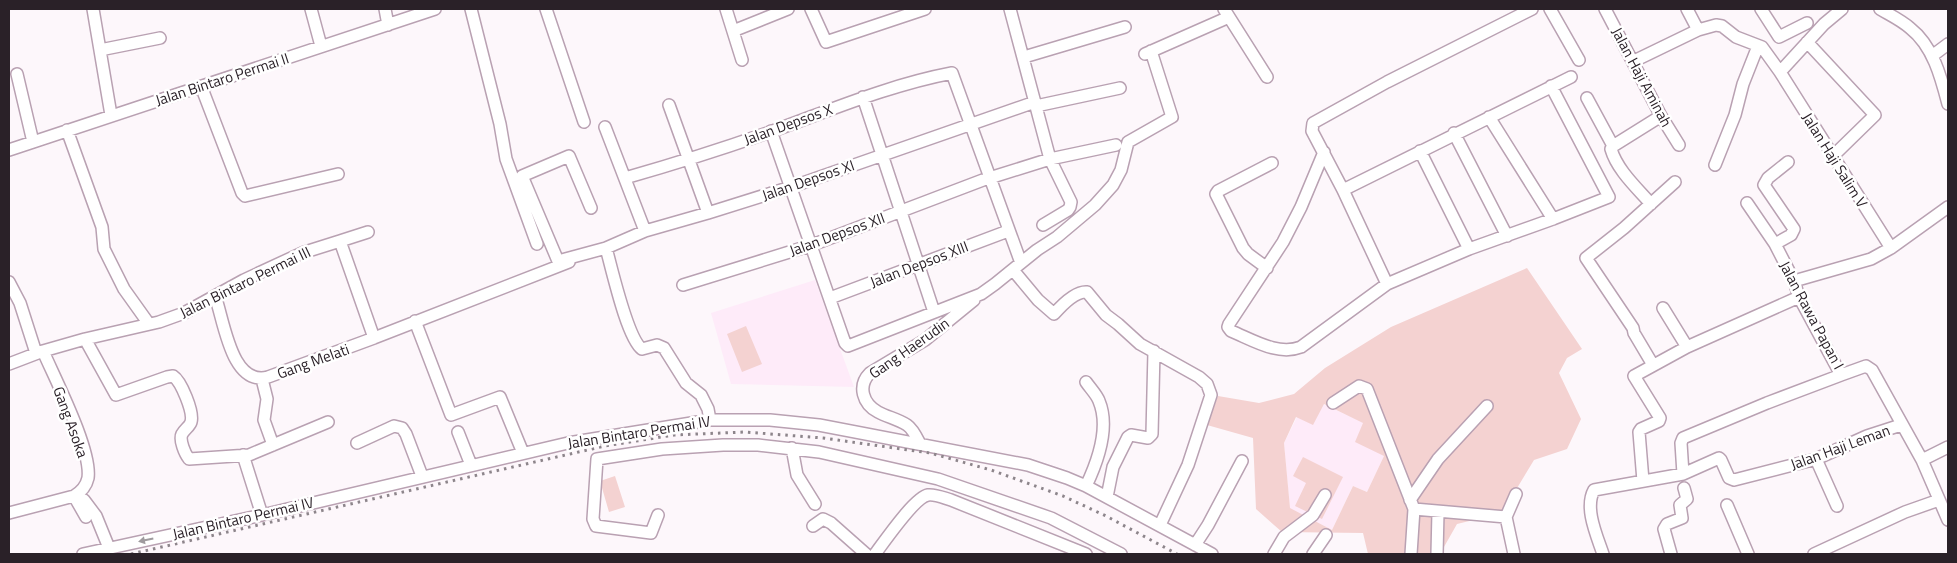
<svg xmlns="http://www.w3.org/2000/svg" width="1957" height="563" font-family="'Titillium Web',sans-serif">
<style>
.built{fill:#feebf9}
.green{fill:#f4d2d1;fill-rule:evenodd}
.lines{fill:none;stroke-linecap:round;stroke-linejoin:round}
.minor-casing{stroke:#b9a1b2;stroke-width:14}
.minor{stroke:#fff;stroke-width:11}
.rail{stroke:#8d858b;stroke-width:3;stroke-dasharray:2.5 5;stroke-linecap:butt}
.oneway{fill:#9f9b9e}
.labels{text-anchor:middle;dominant-baseline:central;stroke-width:5;stroke-linejoin:round;paint-order:stroke}
.street-label{font-size:15px;fill:#2a2128;stroke:#fff}
</style>
<rect width="100%" height="100%" fill="#fdf7fb"/>
<path class="built" d="M815,280l39,107 -123,-3 -20,-71z
M1323,404l41,19 20,33 -17,36 -14,-6 -21,44 -42,-21 -6,-66 13,-26z"/>
<path class="green" d="M1527,268l55,81 -15,9 -8,15 22,46 -14,30 -33,11 -32,53 -45,11 -17,30h-72l-5,-21 -81,-1 -26,-23 -3,-71 -46,-13 11,-29 41,7 35,-9 31,-26 66,-41zM1324,404l39,19 -8,19 29,14 -17,36 -14,-6 -21,44 -42,-22 -6,-65 12,-26 17,8z
M746,326l16,38 -20,8 -15,-38z
M1303,457l40,20 -21,42 -27,-13 11,-23 -13,-7z
M615,476l10,31 -16,5 -9,-31z"/>
<g class="lines">
<defs>
<path id="minor" d="M93,9l18,106
M311,9l10,37
M385,9l3,16
M471,9l29,115 6,35 31,85
M546,9l38,113
M726,9l16,51
M811,9l15,33 99,-33
M1010,9l40,150 21,43 -1,5 -2,3 -25,15
M1224,9l43,68
M1550,9l29,51
M1605,9l56,107 18,29
M1687,9l11,21
M1761,9l18,28 28,-14
M1880,9c10,6 21,11 30,19 23,18 31,49 38,76
M733,31l55,-22
M1807,42l68,73 -42,41
M100,50l60,-12
M1145,54l84,-37
M1932,56l16,-12
M1024,57l101,-30
M1634,61l64,-31 18,-5 6,1 14,11 26,10 18,25 111,176
M1780,72l44,-48 18,-15
M17,74l16,68
M201,86l41,107 3,3 93,-22
M863,97l71,215
M1587,98l26,48
M669,105l39,108
M1036,106l84,-18
M1489,117l64,102
M605,127l40,104
M67,130l35,97 2,22 20,40 25,35
M771,131l74,212 3,3 133,-52 14,-10 42,-34 20,-13 38,-32 18,-20 8,-15 7,-28 44,-25 -21,-66
M1454,133l53,103
M9,150l426,-141
M1324,152l-23,55 -18,35 -54,82 -1,3 3,4c22,9 47,25 70,16l86,-63 82,-35 -49,-98
M1715,165l20,-50 8,-31 15,-38
M625,178c49,-14 97,-29 145,-46 61,-22 119,-47 182,-59l69,190
M1343,190l228,-113
M1747,203l28,41 19,37 5,16 42,78 25,-9 6,4 50,90 26,60
M1651,204c-14,-16 -34,-34 -40,-55l2,-3 48,-30
M591,208l-22,-52 -47,20 36,85 48,-13 39,-17 63,-18 83,-26 244,-85
M340,241l28,-9
M1775,244l16,-9 3,-6 -30,-44 4,-7 20,-16
M606,248c6,21 21,90 36,101l15,-4 7,3 22,35 15,12 7,14 2,11
M1469,249l84,-30 56,-22 -58,-111
M1267,268l-19,-14 -5,-6 -27,-54 2,-3 54,-28
M1013,270l25,30 16,14c7,-8 21,-23 33,-22l19,23 12,9 22,20 59,33 8,7 4,11 -23,70 -28,60
M1794,281l77,-22 20,-11 57,-41
M9,282l11,21 16,50
M1387,284l-44,-94 -31,-59 1,-8 74,-41 145,-73
M683,285l129,-40 171,-65 67,-21 66,-14
M215,296c9,24 16,91 53,81l106,-39
M830,298l178,-67
M1663,308l24,39
M415,321l36,94 49,-18 23,56
M85,339l31,56 51,-18 6,-1c8,5 21,36 18,46 -1,4 -6,7 -9,12 -3,6 3,20 7,25l60,-4 79,-33
M43,351c12,28 49,99 45,127 -2,9 -7,14 -14,18l12,21
M9,364l34,-13 42,-12 74,-17 25,-9 60,-33 58,-27 38,-12 34,97 195,-76
M1653,365l-19,-32 -1,-5 -47,-70 38,-30 51,-46
M262,379l5,20 -3,21 9,25
M1333,403l26,-17 8,3 47,120 92,8
M458,432l13,33
M357,443l37,-17 8,2 4,6 16,42
M920,444c-3,-6 -7,-15 -13,-19 -9,-6 -20,-8 -29,-13 -15,-8 -21,-26 -8,-39l55,-33 49,-40
M792,448l5,27 18,29
M243,455l19,60
M1816,459l21,47
M1922,460l26,-13
M1683,474l-2,-31 2,-5 84,-35 74,-28
M1643,481l-4,-49 2,-3 18,-8 1,-3 -26,-42 53,-29 112,-50
M1086,486c11,-23 24,-59 13,-85 -2,-6 -9,-13 -13,-19
M1107,497l6,-30 15,-30 3,-2 17,3 4,-4 2,-83
M84,500l12,16 13,32
M1410,500l28,-41 49,-53
M1727,505l21,49
M9,513l65,-17
M658,515l-7,18 -55,-7 -3,-7 4,-60 65,-10 61,-4h35l61,7 119,27 113,39 70,36
M813,526l10,-7 8,4 35,31
M1195,545l13,-20 34,-64
M83,554l179,-39 306,-72 142,-23h60l49,5 209,40 39,13 19,8 126,68
M875,554c9,-12 40,-57 53,-59 7,-1 16,3 23,5l135,54
M1274,554l10,-17 29,-22 12,-20
M1313,554l13,-19
M1411,554l3,-45
M1437,554l1,-42
M1514,554l-8,-37 10,-23
M1603,554c-6,-18 -19,-46 -9,-64l89,-16 36,-16 2,2 8,18 5,2 82,-21 51,-23 34,-11
M1671,554l-7,-25 3,-5 15,-6 -2,-13 7,-6 -3,-11
M1814,554l91,-42 34,-12"/>
</defs>
<use href="#minor" class="minor-casing"/>
<use href="#minor" class="minor"/>
<path class="rail" d="M131,554l474,-108 69,-11 71,-3 78,6 107,15 61,17 72,26 43,20 71,38"/>
</g>
<defs><path id="oneway-solid" d="M-6-.8H1V-3.2L6.5 0L1 3.2V.8H-6Z" transform="scale(1.25)"/></defs>
<use class="oneway" href="#oneway-solid" transform="translate(146 540) rotate(168)"/>
<g class="labels">
<g class="street-label">
<text transform="translate(1642 77) rotate(62)">Jalan Haji Aminah</text>
<text transform="translate(222 79) rotate(-18)">Jalan Bintaro Permai II</text>
<text transform="translate(788 124) rotate(-20)">Jalan Depsos X</text>
<text transform="translate(1835 160) rotate(58)">Jalan Haji Salim V</text>
<text transform="translate(808 180) rotate(-19)">Jalan Depsos XI</text>
<text transform="translate(837 234) rotate(-20)">Jalan Depsos XII</text>
<text transform="translate(919 264) rotate(-21)">Jalan Depsos XIII</text>
<text transform="translate(245 282) rotate(-26)">Jalan Bintaro Permai III</text>
<text transform="translate(1812 315) rotate(62)">Jalan Rawa Papan I</text>
<text transform="translate(909 348) rotate(-35)">Gang Haerudin</text>
<text transform="translate(313 361) rotate(-20)">Gang Melati</text>
<text transform="translate(71 422) rotate(70)">Gang Asoka</text>
<text transform="translate(639 432) rotate(-9)">Jalan Bintaro Permai IV</text>
<text transform="translate(1840 447) rotate(-20)">Jalan Haji Leman</text>
<text transform="translate(243 518) rotate(-13)">Jalan Bintaro Permai IV</text>
</g>
</g>
<rect width="1957" height="563" fill="none" stroke="#2a2128" stroke-width="20"/>
</svg>
